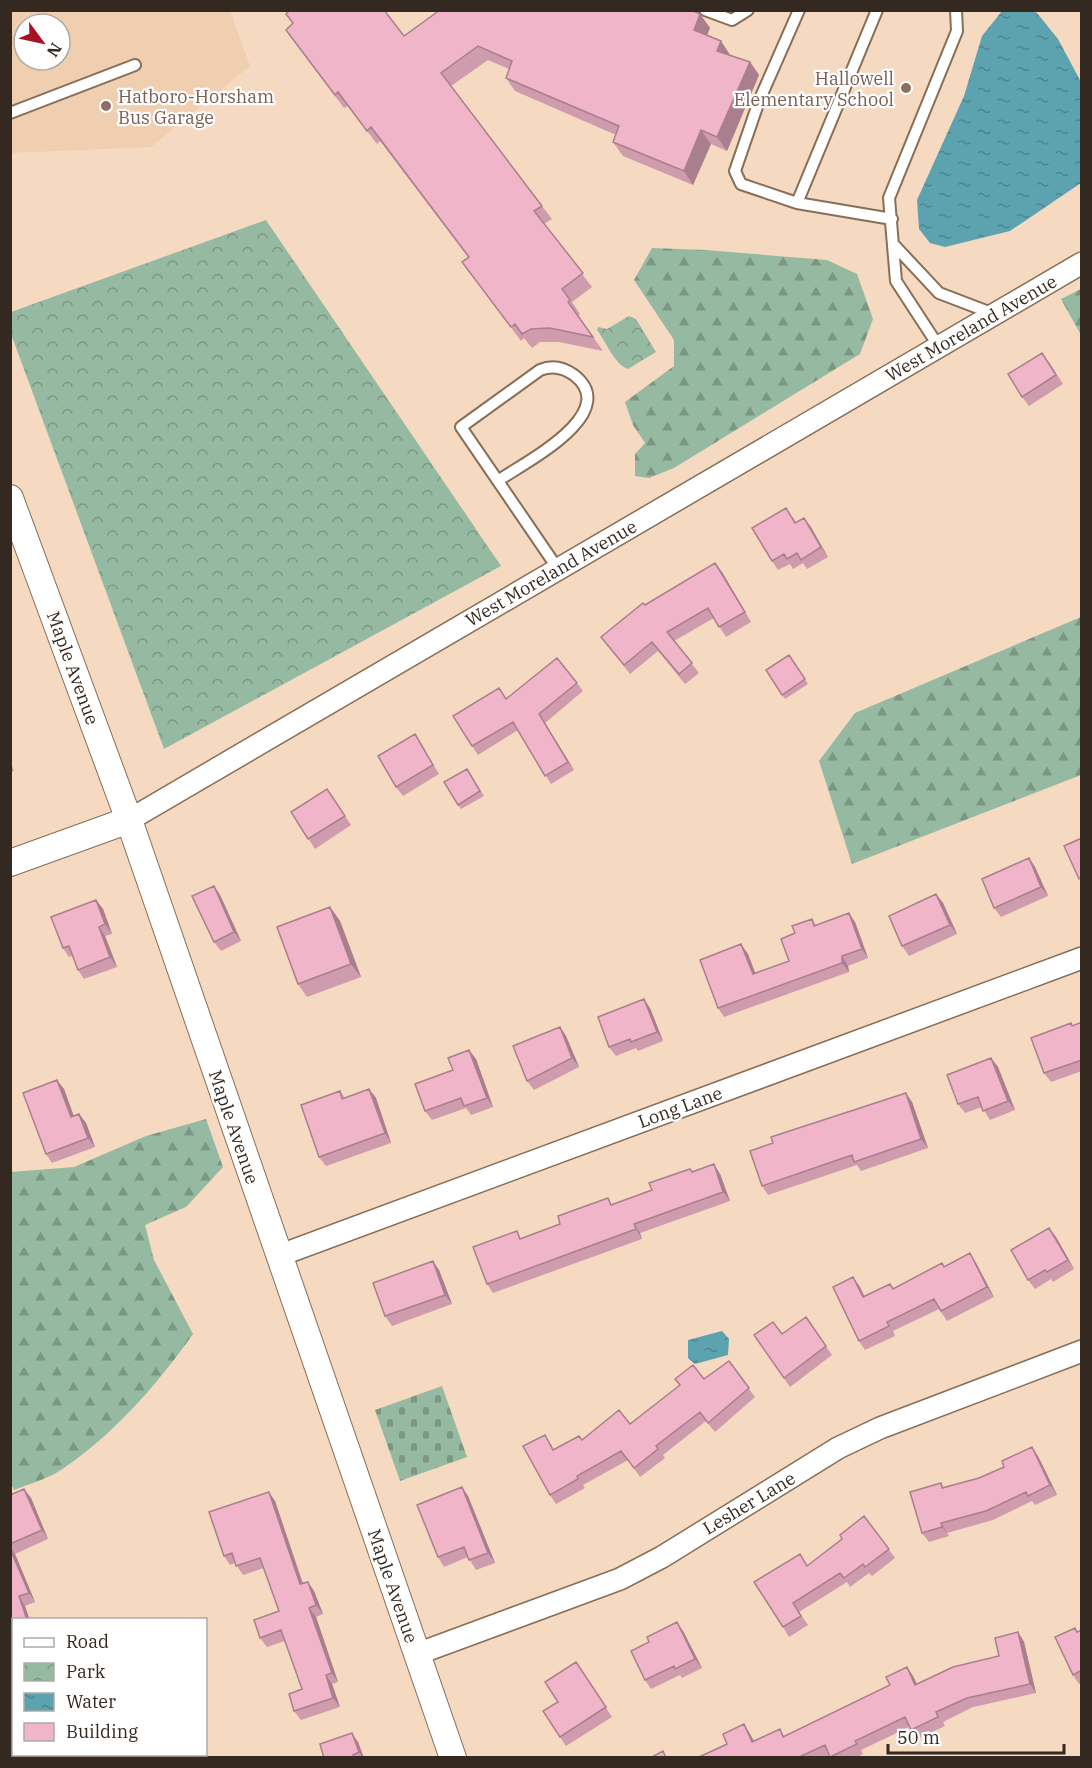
<svg xmlns="http://www.w3.org/2000/svg" width="1092" height="1768" font-family="'IBM Plex Serif',serif">
<style>
.built{fill:#f0ceb0;fill-rule:evenodd}
.forest{fill:url(#forest-firs)}
.cemetery{fill:url(#cemetery-stones)}
.park{fill:url(#park-crowns)}
.water{fill:url(#water-ripples)}
.lines{fill:none;stroke-linecap:round;stroke-linejoin:round}
.service-casing{stroke:#876e57;stroke-width:14}
.minor-casing{stroke:#876e57;stroke-width:24}
.tertiary-casing{stroke:#876e57;stroke-width:28}
.service{stroke:#fff;stroke-width:10}
.minor{stroke:#fff;stroke-width:21}
.tertiary{stroke:#fff;stroke-width:26}
.wall{fill:#cf9cad}
.shaded-wall{fill:#a97f8d}
.building{fill:#f1b5c9;stroke:#a97f8d;stroke-width:1.5}
.education-dot{fill:#8d6e63;stroke:#fff;stroke-width:2}
.labels{text-anchor:middle;dominant-baseline:central;stroke-width:4.5;stroke-linejoin:round;paint-order:stroke}
.education-label{font-size:18px;fill:#785e54;stroke:#fff;text-anchor:end}
.street-label{font-size:18px;fill:#342920;stroke:#fff}
</style>
<defs>
<pattern id="forest-firs" width="22" height="20" patternUnits="userSpaceOnUse" patternTransform="scale(1.5)"><rect width="22" height="20" fill="#96baa1"/><path d="M5 1l3.5 6h-7zM16 11l3.5 6h-7z" fill="#7b9783"/></pattern>
<pattern id="cemetery-stones" width="16" height="16" patternUnits="userSpaceOnUse" patternTransform="scale(1.5)"><rect width="16" height="16" fill="#96baa1"/><path d="M2 7V4a2 2 0 0 1 4 0v3zM10 15v-3a2 2 0 0 1 4 0v3z" fill="#7b9783"/></pattern>
<pattern id="park-crowns" width="20" height="18" patternUnits="userSpaceOnUse" patternTransform="scale(1.5)"><rect width="20" height="18" fill="#96baa1"/><path d="M2 6a3 3 0 1 1 6 0M12 15a3 3 0 1 1 6 0" fill="none" stroke="#7b9783"/></pattern>
<pattern id="water-ripples" width="26" height="14" patternUnits="userSpaceOnUse" patternTransform="scale(1.5)"><rect width="26" height="14" fill="#5ca3af"/><path d="M2 4q2-2 4 0t4 0M15 11q2-2 4 0t4 0" fill="none" stroke="#4d858e"/></pattern>
</defs>
<rect width="100%" height="100%" fill="#f6d9c1"/>
<path class="built" d="M10,11h220l20,55 -99,81 -140,6zM24,24h36v36h-36z"/>
<path class="forest" d="M652,248l54,2 121,10 30,14 16,45 -13,35 -186,114 -25,10 -14,-2v-22l10,-11 -12,-18 -8,-23 49,-36v-26l-40,-60z
M1081,289v46l-20,-36z
M1081,617v158l-229,89 -33,-103 36,-48z
M206,1119l17,48 -37,40 -41,18 9,35 39,74c-36,51 -80,101 -132,136 -14,9 -32,14 -47,20l-4,-8 1,-310 63,-5 72,-31z"/>
<path class="cemetery" d="M442,1386l25,71 -67,24 -25,-71z"/>
<path class="park" d="M266,220l235,346 -337,183 -153,-415v-22z
M629,316l7,3 20,33 -28,17c-13,-4 -22,-27 -31,-39l1,-3 9,2z"/>
<path class="water" d="M1002,11h31l4,2 21,26 23,43v101l-71,48 -65,16 -15,-4 -11,-14 -2,-29 47,-104 18,-60z
M722,1331l7,8 -1,16 -33,9 -7,-6v-18z"/>
<g class="lines">
<defs>
<path id="service" d="M705,10l27,10 16,-10
M877,10l-80,193 95,16
M10,113l125,-48
M797,203l-56,-19 -6,-13 24,-70 40,-91
M895,246l44,47 55,21
M939,347l-43,-66 -7,-83 68,-167 -1,-21
M499,480c25,-17 124,-67 75,-105 -11,-8 -22,-10 -34,-5l-79,57 97,142"/>
<path id="minor" d="M129,820l953,-557
M278,1256l804,-298
M417,1654l203,-75 42,-22 176,-109 42,-20 202,-77"/>
<path id="tertiary" d="M10,498l119,322 324,938
M10,863l119,-43"/>
</defs>
<use href="#service" class="service-casing"/>
<use href="#minor" class="minor-casing"/>
<use href="#tertiary" class="tertiary-casing"/>
<use href="#service" class="service"/>
<use href="#minor" class="minor"/>
<use href="#tertiary" class="tertiary"/>
</g>
<path class="wall" d="M438,10h253l9,4 10,14 -3,8 14,5 9,14 20,7 9,13 -32,76 -16,-7 -18,41 -70,-29 -10,-14 3,-7 -101,-44 -9,-13 3,-9 -21,-9 -37,26 91,120 10,13 -8,5 48,63 -20,15 8,12 -2,2 25,35 -44,-9h-19l-8,6 -8,-10 -3,3 -59,-79 6,-5 -88,-116 -3,3 -29,-38 -4,2 -58,-78 7,-6 -7,-10 118,22 35,-25z
M1049,362l14,22 -34,22 -7,-9z
M793,517l3,6 8,-5 24,39 -21,12 -4,-6 -10,6 -3,-5 -12,6 -6,-9z
M722,572l29,50 -25,15 -12,-19 -40,23 25,32 -14,11 -27,-33 -28,23 -29,-37 44,-32z
M789,655l19,29 -23,15 -19,-29z
M577,683l6,8 -38,32 29,47 -23,14 -33,-54 -40,25 -6,-9 34,-47z
M415,734l24,40 -36,22 -7,-9z
M10,760l4,11 -4,1z
M467,769l17,27 -23,13 -3,-4z
M327,789l24,36 -36,24 -24,-37z
M1029,858l6,9 13,29 -47,21 -7,-9z
M214,886l6,9 21,46 -20,10 -7,-9z
M936,894l7,9 14,31 -48,22 -7,-10z
M96,900l7,9 9,25 -7,2 12,31 -33,12 -6,-9 -6,-14 -3,1 -6,-9z
M330,907l10,14 21,56 -54,20 -9,-13z
M812,919l4,6 39,-3 13,36 -20,8 1,6 -125,45 -6,-9 30,-54 7,19 34,-12z
M650,1008l13,33 -25,10 -2,-3 -20,8 -7,-9z
M1082,1022v49l-31,11 -7,-9 28,-47z
M560,1027l6,9 13,31 -45,23 -7,-9z
M991,1058l7,9 17,43 -25,10 -8,-13 -17,6 -7,-9z
M476,1059l17,48 -22,8 -5,-7 -34,12 -7,-9 28,-41z
M64,1089l10,27 5,-2 7,9 9,24 -43,16 -6,-9z
M369,1089l7,9 15,45 -65,23 -7,-9 21,-66 5,7z
M912,1102l16,46 -67,23 -4,-6 -89,30 -6,-9z
M690,1169l3,3 27,2 10,27 -90,32 2,6 -149,54 -6,-9 35,-46 130,-48z
M1056,1237l18,32 -21,13 -2,-3 -16,10 -7,-9z
M970,1253l6,10 18,34 -47,24 -8,-12 -46,22 2,5 -30,14 -6,-9 1,-54 4,9 26,-12 3,5 51,-22z
M439,1270l13,34 -60,22 -7,-10z
M806,1317l26,38 -42,32 -36,-52 28,-1z
M729,1361l26,36 -40,35 -9,-11 -43,34 2,3 -25,19 -12,-17 -45,25 2,3 -29,16 -6,-9 1,-51 3,6 25,-14 3,4 48,-16 74,-45z
M1038,1456l19,39 -22,10 -3,-4 -39,19 -46,13 2,3 -20,6 -7,-9 19,-50 3,5 35,-10z
M462,1487l6,9 27,67 -19,7 -8,-13 -24,10 -6,-10z
M24,1489l7,9 17,41 -33,15 20,48 -10,4 -11,14v23l-4,1v-149z
M275,1501l28,82 5,-1 6,9 9,23 -7,3 22,65 -6,2 8,23 -39,13 -7,-9 8,-22 -17,-48 -18,6 -7,-9 19,-27 -15,-43 -21,7 -8,-12 -5,2 -6,-9z
M864,1516l31,42 -23,18 -3,-3 -19,14 -3,-5 -48,30 9,13 -19,12 -6,-10 25,-62 34,-26z
M1082,1630v53l-3,1 -6,-9 4,-43z
M683,1631l19,37 -20,10 -2,-3 -29,14 -6,-9z
M1018,1632l6,10 12,51 -63,14 -30,15 2,4 -28,13 -8,-12 -48,23 2,4 -8,4h-24l-2,-3 -5,3h-127l30,-14 17,-20 6,10 4,7 26,-12 4,7 106,-51 17,-18 6,9 4,8 82,-28z
M576,1662l36,55 -46,29 -6,-9 -2,-35z
M358,1742l6,16h-40z"/>
<path class="shaded-wall" d="M700,14l10,14 -7,16 -9,-14z
M721,41l9,14 -13,-4z
M750,62l9,13 -32,76 -10,-14z
M701,130l10,14 -18,41 -9,-14z
M804,518l7,9 17,30 -7,-10z
M715,563l7,9 29,50 -6,-10z
M539,714l6,9 29,47 -6,-8z
M1029,858l6,9 13,29 -7,-9z
M214,886l6,9 21,46 -7,-9z
M936,894l7,9 14,31 -7,-9z
M96,900l7,9 9,25 -7,-10z
M330,907l10,14 21,56 -10,-13z
M849,913l6,9 13,36 -6,-9z
M99,927l6,9 12,31 -7,-10z
M741,944l7,10 11,29 -6,-9z
M842,956l6,10 1,6 -7,-9z
M644,999l6,9 13,33 -6,-9z
M560,1027l6,9 13,31 -7,-9z
M469,1050l7,9 17,48 -6,-9z
M991,1058l7,9 17,43 -7,-9z
M57,1080l7,9 13,37 -6,-9z
M369,1089l7,9 15,45 -6,-10z
M906,1093l6,9 16,46 -7,-9z
M79,1114l7,9 9,24 -7,-9z
M714,1164l6,10 10,27 -7,-9z
M634,1224l6,9 2,6 -6,-10z
M1049,1228l7,9 18,32 -6,-9z
M970,1253l6,10 18,34 -7,-10z
M433,1261l6,9 13,34 -7,-9z
M853,1277l7,10 9,19 -6,-9z
M1032,1447l6,9 19,39 -7,-10z
M462,1487l6,9 27,67 -7,-10z
M24,1489l7,9 17,41 -6,-9z
M269,1492l6,9 31,93 -6,-10z
M941,1523l6,10 2,3 -7,-9z
M10,1547l5,7 20,48 -6,-9z
M308,1582l6,9 9,23 -7,-9z
M19,1596l6,10 5,14h-3z
M309,1608l7,9 22,65 -6,-9z
M677,1622l6,9 19,37 -7,-9z
M1018,1632l6,10 12,51 -6,-9z
M907,1667l6,9 9,19 -7,-10z
M326,1675l6,9 8,23 -7,-9z
M744,1724l6,10 9,17 -7,-9z
M352,1733l6,9 6,16h-1l-4,-6z"/>
<path class="building" d="M290,10h94l20,26 36,-26h251l9,4 -6,16 27,11 -4,10 33,11 -33,75 -16,-7 -17,41 -71,-29 6,-16 -113,-48 6,-17 -34,-15 -37,27 101,133 -8,5 49,62 -21,16 8,11 -2,2 25,35 -43,-9 -19,1 -9,5 -7,-10 -4,3 -49,-65 7,-5 -98,-130 -4,4 -29,-39 -3,3 -49,-65 7,-7 -7,-9z
M1042,353l14,22 -34,22 -14,-23z
M786,508l9,15 9,-5 17,29 -20,13 -4,-7 -10,6 -3,-5 -12,7 -20,-33z
M715,563l30,49 -26,15 -11,-19 -41,24 25,31 -13,11 -27,-32 -28,23 -23,-28 42,-34 2,2z
M789,655l16,24 -23,16 -16,-25z
M557,658l20,25 -38,31 29,48 -23,14 -32,-54 -41,24 -19,-30 46,-28 7,11z
M415,734l18,31 -37,22 -18,-31z
M467,769l13,22 -22,14 -14,-23z
M327,789l18,27 -37,23 -17,-27z
M1082,838v39l-3,2 -15,-33z
M1029,858l12,29 -47,21 -12,-29z
M214,886l20,46 -20,10 -22,-46z
M936,894l14,31 -48,21 -13,-30z
M96,900l9,24 -6,3 11,30 -32,13 -9,-24 -6,2 -12,-31z
M330,907l21,57 -53,20 -21,-57z
M849,913l13,36 -20,7v7l-124,45 -18,-48 41,-16 12,30 36,-13 -8,-22 14,-6 -3,-7 20,-7 2,7z
M644,999l13,33 -26,10 -1,-3 -21,8 -11,-30z
M1082,1022v38l-38,13 -13,-35 40,-15 1,3z
M560,1027l12,31 -45,23 -14,-35z
M469,1050l18,48 -23,8 -3,-8 -36,13 -10,-27 38,-14 -5,-12z
M991,1058l17,43 -25,10 -5,-14 -20,7 -11,-29z
M57,1080l14,37 8,-3 9,24 -42,16 -23,-61z
M369,1089l16,44 -66,24 -18,-52 39,-14 2,8z
M906,1093l15,46 -67,23 -2,-7 -90,31 -12,-35 23,-8 -2,-6z
M714,1164l9,28 -89,32 2,5 -149,55 -14,-37 44,-16 3,8 40,-15 -2,-8 50,-18 3,7 41,-15 -3,-7 41,-14 2,3z
M1049,1228l19,32 -21,12 -2,-2 -17,10 -17,-30z
M970,1253l17,34 -46,24 -7,-12 -47,23 2,4 -30,15 -26,-54 20,-10 10,20 27,-13 3,5 49,-26 2,4z
M433,1261l12,34 -60,21 -12,-33z
M806,1317l20,29 -42,32 -30,-43 19,-13 9,12z
M729,1361l20,27 -41,35 -8,-11 -44,34 2,3 -24,19 -13,-17 -44,25 1,3 -28,16 -27,-49 22,-11 8,15 26,-14 3,4 37,-30 11,14 50,-39 -5,-6 18,-14 11,14z
M1032,1447l18,38 -22,11 -2,-4 -40,19 -45,12 1,4 -20,6 -12,-41 31,-9 1,5 37,-10 25,-11 -2,-6z
M462,1487l26,66 -19,7 -5,-13 -26,10 -21,-52z
M24,1489l18,41 -32,14v-49z
M269,1492l31,92 8,-2 8,23 -7,3 23,65 -6,2 7,23 -39,13 -5,-17 13,-5 -21,-59 -21,8 -6,-18 25,-9 -19,-53 -24,8 -4,-13 -8,3 -15,-44z
M864,1516l25,33 -24,18 -2,-3 -19,14 -4,-5 -47,30 8,13 -18,11 -29,-45 46,-28 7,12 35,-27 -2,-4z
M10,1549l19,44 -10,3 8,24h-13v11l-4,2z
M677,1622l18,37 -20,10 -1,-3 -29,14 -14,-29 18,-9 -2,-5z
M1075,1628l2,4 5,-2v40l-9,5 -18,-38z
M1018,1632l12,52 -63,14 -31,14 2,5 -27,13 -6,-13 -50,24 2,3 -27,13 -5,-12 -28,13h-100l30,-14 -4,-10 21,-10 8,18 28,-13 3,8 107,-52 -4,-8 21,-10 8,18 38,-18 46,-11 -4,-18z
M576,1662l30,45 -46,30 -17,-26 15,-9 -13,-20z
M14,1670v11l-4,-8v-2z
M352,1733l7,19 -6,3 1,3h-30l-4,-14z
M663,1751l3,7h-16z
M89,1755l1,3h-9z"/>
<g class="education-dot">
<circle cx="906" cy="88" r="6"/>
<circle cx="106" cy="106" r="6"/>
</g>
<g class="labels">
<g class="education-label">
<text x="894" y="78">Hallowell<tspan x="894" dy="21">Elementary School</tspan></text>
<text x="118" y="96" text-anchor="start">Hatboro-Horsham<tspan x="118" dy="21">Bus Garage</tspan></text>
</g>
<g class="street-label">
<text transform="translate(971 328) rotate(-30)">West Moreland Avenue</text>
<text transform="translate(551 573) rotate(-30)">West Moreland Avenue</text>
<text transform="translate(73 668) rotate(70)">Maple Avenue</text>
<text transform="translate(680 1107) rotate(-20)">Long Lane</text>
<text transform="translate(234 1127) rotate(71)">Maple Avenue</text>
<text transform="translate(749 1503) rotate(-31)">Lesher Lane</text>
<text transform="translate(393 1586) rotate(71)">Maple Avenue</text>
</g>
</g>
<rect width="1092" height="1768" fill="none" stroke="#342920" stroke-width="24"/>
<rect x="12" y="1618" width="195" height="138" fill="#ffffff" stroke="#aea9a6" stroke-width="1.5"/>
<rect x="24" y="1638" width="30" height="9" fill="#ffffff" stroke="#aea9a6" stroke-width="1.5"/>
<text x="66" y="1648" font-size="18" fill="#342920">Road</text>
<rect x="24" y="1663" width="30" height="18" fill="url(#park-crowns)" stroke="#aea9a6" stroke-width="1.5"/>
<text x="66" y="1678" font-size="18" fill="#342920">Park</text>
<rect x="24" y="1693" width="30" height="18" fill="url(#water-ripples)" stroke="#aea9a6" stroke-width="1.5"/>
<text x="66" y="1708" font-size="18" fill="#342920">Water</text>
<rect x="24" y="1723" width="30" height="18" fill="#f1b5c9" stroke="#aea9a6" stroke-width="1.5"/>
<text x="66" y="1738" font-size="18" fill="#342920">Building</text>
<g transform="translate(42 42) rotate(123)"><circle r="28" fill="#ffffff" stroke="#aea9a6" stroke-width="1.5"/>
<path d="M0-4.5L10 22L0 15L-10 22Z" fill="#a81121"/>
<text y="-9" font-size="16" font-weight="bold" text-anchor="middle" fill="#342920">N</text>
</g>
<path d="M888 1744v9h176v-9" fill="none" stroke="#342920" stroke-width="3"/>
<text x="897" y="1744" font-size="18" fill="#342920" stroke="#ffffff" stroke-width="4.5" paint-order="stroke">50 m</text>
</svg>
